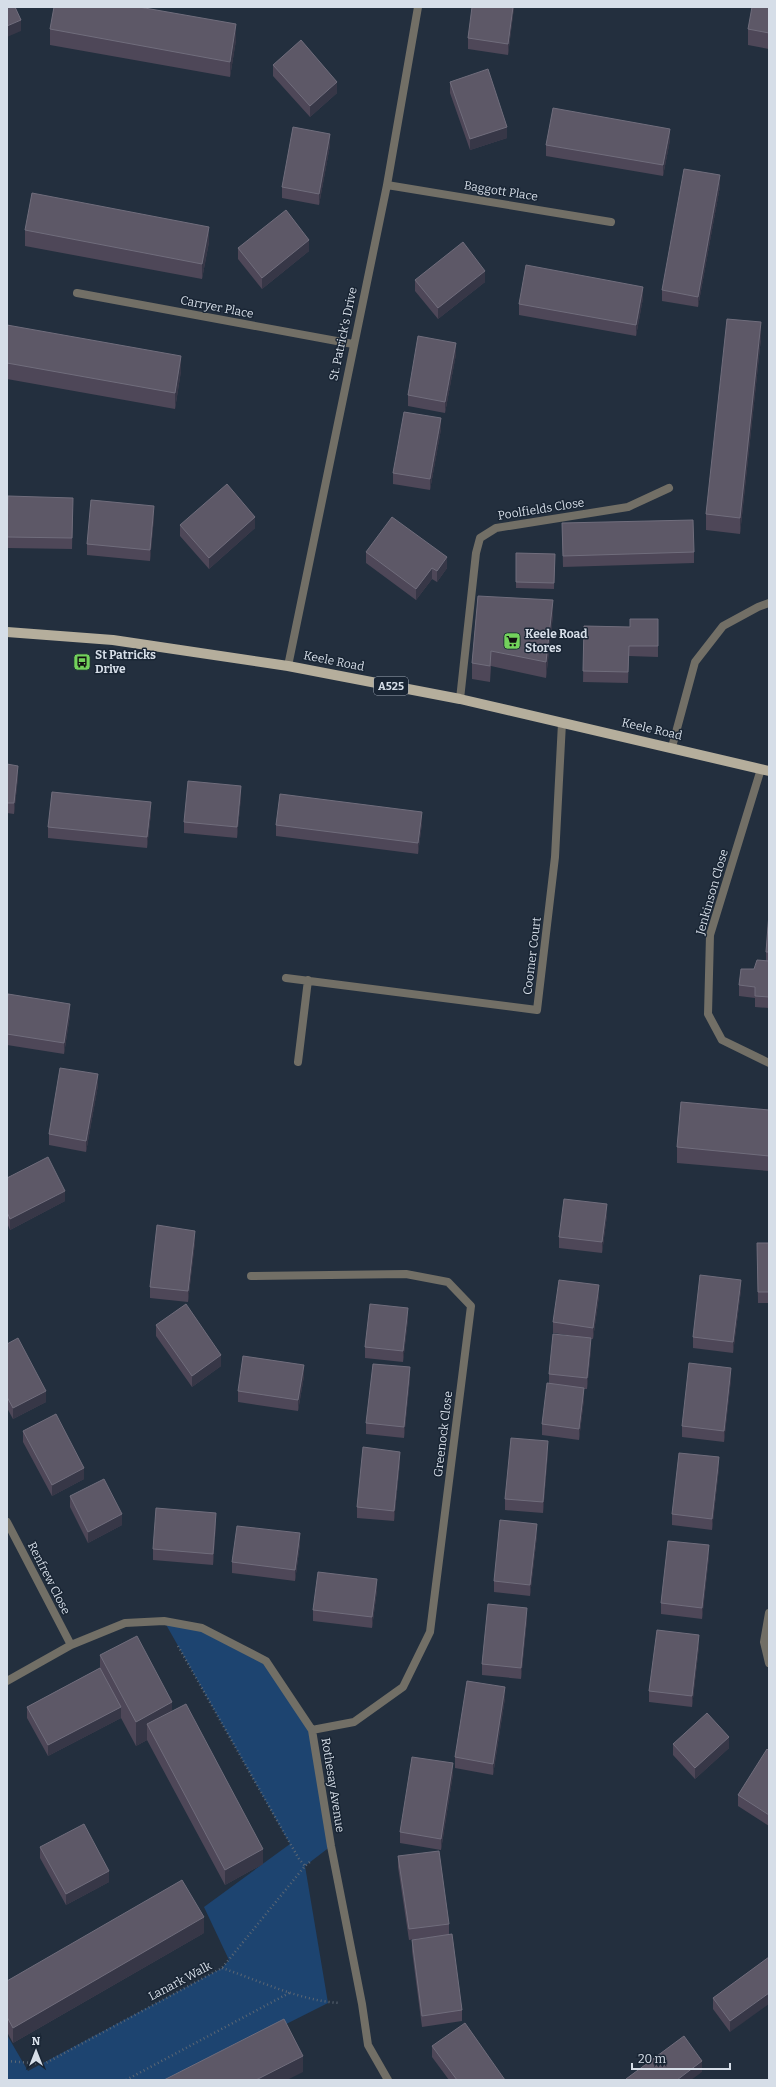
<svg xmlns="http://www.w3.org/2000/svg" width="776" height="2087" font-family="Bitter,serif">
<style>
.green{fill:#1d4470}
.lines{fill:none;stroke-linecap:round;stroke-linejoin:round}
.path{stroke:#5c6774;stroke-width:2.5;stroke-dasharray:1 3;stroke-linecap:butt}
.minor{stroke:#726f66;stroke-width:8}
.primary{stroke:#b5ae9c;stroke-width:10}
.wall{fill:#4e4758}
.shaded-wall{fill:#373747}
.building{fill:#5d5867;stroke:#706d7c}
.labels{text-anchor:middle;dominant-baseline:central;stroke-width:3;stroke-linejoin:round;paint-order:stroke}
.shield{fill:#192534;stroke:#9da6b2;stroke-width:1}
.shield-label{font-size:11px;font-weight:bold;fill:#d6dee8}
.street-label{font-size:12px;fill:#d6dee8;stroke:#192534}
.poi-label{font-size:12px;font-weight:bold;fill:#d6dee8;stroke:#192534;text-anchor:start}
</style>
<rect width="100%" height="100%" fill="#232f3e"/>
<path class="green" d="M164,1621l38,7 64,33 46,69 19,116 -26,20 23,137 -153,77h-168v-45l21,36 194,-103 7,-8 -25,-53 86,-63z"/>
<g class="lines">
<path class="path" d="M178,1646l121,213 6,7
M222,1968c38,13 79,33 118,35
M7,2061l37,3 178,-96 83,-102 6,-5
M126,2080l165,-88"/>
<path class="minor" d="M387,185l224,37
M77,293l276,51
M288,666l99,-481 31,-178
M460,699l16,-146 4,-15 16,-10 132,-21 41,-19
M672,747l23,-85 28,-36 35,-19 11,-4
M761,769l-51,166 -2,79 14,26 47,23
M286,978l251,32 18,-153 7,-134
M298,1062l10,-82
M251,1276l155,-2 42,8 23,24 -41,326 -27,55 -49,35 -42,8
M7,1522l64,123
M769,1613l-5,29 5,21
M7,1681l64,-36 54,-22 39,-2 38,7 64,33 46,69 19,116 31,158 6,41 20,35"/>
<path class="primary" d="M7,632l106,8 175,26 172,33 309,72"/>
</g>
<path class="wall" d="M514,7l-6,48 -40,-6v-11z
M769,7v42l-21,-4v-16z
M50,29l186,11 -6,37 -180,-32z
M273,65l64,28 -27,24 -37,-41z
M450,82l57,56 -37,12 -20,-57z
M670,140l-7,36 -117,-20v-11z
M330,145l-11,60 -37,-7v-11z
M720,186l-22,121 -36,-6v-11z
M25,230l184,12 -7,37 -177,-33z
M238,248l71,3 -47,38 -24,-30z
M415,280l70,2 -47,37 -23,-28z
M643,298l-7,38 -117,-21v-11z
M7,325l174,46 -6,38 -168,-30z
M761,338l-21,196 -34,-4v-16z
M456,354l-11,59 -37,-7v-11z
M441,429l-11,61 -37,-6v-11z
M73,509l-1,40 -65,-1v-30z
M154,517l-4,44 -63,-6v-11z
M562,523l132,29v11l-131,4z
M180,525l75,3 -46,41 -29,-33z
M366,552l81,16 -10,14 -5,-3 -16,21 -50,-37z
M516,553l39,1 -1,35 -38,-1z
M478,596l75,19 -7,63 -55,-12 -1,16 -18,-3v-16z
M658,619v38l-29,-1 -1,27 -45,-1 1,-56 46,1z
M7,764l11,13 -4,37 -7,-1z
M241,797l-4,41 -53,-5v-11z
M151,813l-4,35 -99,-10v-11z
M422,823l-4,31 -142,-18v-11z
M769,913v95l-14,-1v-9l-16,-2v-11l15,-16 12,-8v-9z
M7,1001l63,14 -6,39 -57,-9z
M98,1085l-12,67 -37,-7v-11z
M769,1110v61l-92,-8v-16z
M7,1178l58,23 -55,29 -3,-7z
M607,1215l-5,38 -43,-5v-11z
M195,1242l-7,60 -38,-4v-11z
M757,1243h12v60h-11z
M741,1290l-8,63 -40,-5v-11z
M599,1296l-6,43 -40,-6v-11z
M408,1319l-5,43 -38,-4v-11z
M156,1325l65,41 -29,21 -36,-51z
M7,1344l39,58 -33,17 -6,-11z
M591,1349l-4,40h-3v10l-5,41 -37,-5v-11l7,-41v-9z
M304,1376l-6,35 -60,-9v-11z
M410,1378l-6,60 -38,-4v-11z
M731,1379l-7,63 -42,-5v-11z
M23,1431l61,48 -32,17 -29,-54z
M548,1452l-5,61 -38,-3v-11z
M400,1462l-6,59 -37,-3v-11z
M719,1468l-7,62 -40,-5v-11z
M70,1496l52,29 -34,18 -18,-36z
M216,1524l-3,41 -60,-5v-11z
M537,1535l-7,61 -36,-4v-11z
M300,1544l-5,37 -63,-8v-11z
M709,1556l-7,63 -41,-5v-11z
M377,1590l-5,38 -59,-7v-11z
M527,1619l-6,60 -39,-4v-11z
M699,1646l-7,61 -43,-5v-11z
M100,1655l72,56 91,153 -38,21 -78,-145 -11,6 -15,-28 -73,38 -21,-38v-11l73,-39z
M505,1698l-12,77 -38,-7v-11z
M673,1744l56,4 -34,31 -22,-24z
M769,1751v75l-31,-20v-11z
M453,1774l-12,76 -41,-7v-11z
M40,1847l69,35 -43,23 -26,-47z
M398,1856l51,68v11l13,75v11l-40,6 -10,-76v-11l27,-4 -30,4 -11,-73z
M204,1933l-191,110 -6,-11v-51z
M769,1957l-39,75 -17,-23v-11z
M432,2046l73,34h-56l-17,-23z"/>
<path class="shaded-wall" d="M513,7h1l-6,48v-11z
M21,20v11l-14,6v-11z
M236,24v16l-6,37v-15z
M337,82v11l-27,24v-11z
M507,127v11l-37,12v-11z
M670,129v11l-7,36v-11z
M330,134v11l-11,60v-11z
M720,175v11l-22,121v-10z
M209,227v15l-7,37v-15z
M309,240v11l-47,38v-11z
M485,271v11l-47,37v-11z
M643,287v11l-7,38v-11z
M761,322v16l-21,196v-16z
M456,343v11l-11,59v-11z
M181,356v15l-6,38v-16z
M441,418v11l-11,61v-11z
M154,506v11l-4,44v-11z
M255,517v11l-46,41v-11z
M447,557v11l-10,14v-11z
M432,568v11l-16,21v-11z
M553,600v15l-7,63v-16z
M18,766v11l-4,37v-11z
M241,786v11l-4,41v-11z
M151,802v11l-4,35v-11z
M422,812v11l-4,31v-11z
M70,1004v11l-6,39v-11z
M98,1074v11l-12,67v-11z
M65,1191v10l-55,29v-11z
M607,1204v11l-5,38v-11z
M195,1231v11l-7,60v-11z
M741,1280v10l-8,63v-11z
M599,1285v11l-6,43v-11z
M408,1308v11l-5,43v-11z
M8,1316v11l-1,1v-11z
M591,1338v11l-4,40v-11z
M221,1355v11l-29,21v-11z
M304,1365v11l-6,35v-11z
M410,1367v11l-6,60v-11z
M731,1368v11l-7,63v-11z
M584,1388v11l-5,41v-11z
M46,1391v11l-33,17v-11z
M548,1441v11l-5,61v-11z
M400,1452v10l-6,59v-10z
M719,1457v11l-7,62v-11z
M84,1468v11l-32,17v-11z
M216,1513v11l-3,41v-11z
M122,1514v11l-34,18v-11z
M537,1524v11l-7,61v-11z
M300,1533v11l-5,37v-11z
M709,1545v11l-7,63v-11z
M377,1579v11l-5,38v-11z
M527,1608v11l-6,60v-11z
M699,1635v11l-7,61v-11z
M505,1687v11l-12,77v-11z
M172,1702v24l-25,-2v16l-11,6v-24z
M121,1707v11l-73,38v-11z
M729,1737v11l-34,31v-11z
M453,1763v11l-12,76v-11z
M263,1849v15l-38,21v-15z
M109,1871v11l-43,23v-11z
M204,1917v16l-191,110v-15z
M769,1993v11l-39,28v-11z
M303,2056v16l-16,8h-31z
M702,2061v11l-11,8h-14z"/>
<path class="building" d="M7,7h8l6,13 -14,6z
M54,7h85l97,17 -6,38 -180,-33z
M472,7h41l-5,37 -40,-6z
M752,7h17v26l-21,-4z
M301,40l36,42 -27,24 -37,-41z
M488,69l19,58 -37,12 -20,-57z
M553,108l117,21 -7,36 -117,-20z
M293,127l37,7 -11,60 -37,-7z
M684,169l36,6 -22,122 -36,-7z
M32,193l177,34 -7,37 -177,-34z
M286,210l23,30 -47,38 -24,-30z
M463,242l22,29 -47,37 -23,-28z
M526,265l117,22 -7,38 -117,-21z
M727,319l34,3 -21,196 -34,-4z
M7,325l174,31 -6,37 -168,-30z
M418,336l38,7 -11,59 -37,-7z
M404,412l37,6 -11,61 -37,-6z
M227,484l28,33 -46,41 -29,-33z
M8,496l65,2 -1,40 -65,-1z
M91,500l63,6 -4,44 -63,-6z
M392,517l55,40 -10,14 -5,-3 -16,21 -50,-37z
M693,520l1,32 -131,4 -1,-33z
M516,553l39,1 -1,29 -38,-1z
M478,596l75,4 -7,62 -55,-11 -1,15 -18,-3z
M630,619h28v27h-29l-1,26 -45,-1 1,-45 46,1z
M7,764l11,2 -4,37h-7z
M188,781l53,5 -4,41 -53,-5z
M52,792l99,10 -4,35 -99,-10z
M280,794l142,18 -4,31 -142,-18z
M769,913v39h-3z
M757,960l12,1v36l-14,-1v-9l-16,-2 2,-16h13z
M8,994l62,10 -6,39 -57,-9v-33z
M60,1068l38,6 -12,67 -37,-7z
M681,1102l88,8v46l-92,-9z
M48,1157l17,34 -55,28 -3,-7v-34z
M564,1199l43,5 -5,38 -43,-5z
M157,1225l38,6 -7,60 -38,-4z
M757,1243h12v49h-11z
M700,1275l41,5 -8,62 -40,-5z
M559,1280l40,5 -6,43 -40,-6z
M186,1304l35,51 -29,21 -36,-51z
M370,1304l38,4 -5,43 -38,-4z
M553,1334l38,4 -4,40 -38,-4z
M18,1338l28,53 -33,17 -6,-11v-53z
M243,1356l61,9 -6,35 -60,-9z
M689,1363l42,5 -7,63 -42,-5z
M373,1364l37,3 -6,60 -38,-4z
M547,1383l37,5 -5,41 -37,-5z
M56,1414l28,54 -32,17 -29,-54z
M511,1438l37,3 -5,61 -38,-3z
M363,1447l37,5 -6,59 -37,-4z
M679,1453l40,4 -7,62 -40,-5z
M104,1479l18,35 -34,18 -18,-36z
M156,1508l60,5 -3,41 -60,-5z
M500,1520l37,4 -7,61 -36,-4z
M237,1526l63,7 -5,37 -63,-8z
M668,1541l41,4 -7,63 -41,-5z
M318,1572l59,7 -5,38 -59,-7z
M488,1604l39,4 -6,60 -39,-4z
M657,1630l42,5 -7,61 -43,-5z
M137,1636l35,66 -36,20 -36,-67z
M100,1668l21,39 -73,38 -21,-38z
M467,1681l38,6 -12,77 -38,-7z
M186,1704l77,145 -38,21 -78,-146z
M707,1713l22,24 -34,31 -22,-24z
M767,1749l2,2v64l-31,-20z
M412,1757l41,6 -12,76 -41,-7z
M84,1824l25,47 -43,23 -26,-47z
M439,1851l10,73 -40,5 -11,-73z
M182,1880l22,37 -191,111 -6,-11v-36z
M452,1934l10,76 -40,6 -10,-76z
M769,1957v36l-39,28 -17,-23z
M284,2019l19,37 -47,24h-92z
M465,2023l40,57h-48l-25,-34z
M684,2036l18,25 -25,19h-50l-1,-1z"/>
<defs>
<symbol id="supermarket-square" viewBox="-11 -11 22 22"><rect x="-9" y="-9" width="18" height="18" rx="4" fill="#73d25c" stroke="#192534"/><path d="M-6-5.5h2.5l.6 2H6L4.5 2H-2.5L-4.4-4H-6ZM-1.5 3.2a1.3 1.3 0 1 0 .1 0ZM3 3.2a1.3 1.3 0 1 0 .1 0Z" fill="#111"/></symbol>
<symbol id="bus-square" viewBox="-11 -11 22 22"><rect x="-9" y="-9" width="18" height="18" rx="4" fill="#73d25c" stroke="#192534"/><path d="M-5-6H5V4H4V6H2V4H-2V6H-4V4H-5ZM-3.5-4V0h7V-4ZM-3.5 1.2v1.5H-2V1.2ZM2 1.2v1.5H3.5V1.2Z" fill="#111"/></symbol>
</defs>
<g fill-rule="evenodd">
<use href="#supermarket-square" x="502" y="631" width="20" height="20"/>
<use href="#bus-square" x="72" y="652" width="20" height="20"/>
</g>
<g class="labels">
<rect class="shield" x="374" y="677" width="34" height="18" rx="3"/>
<g class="shield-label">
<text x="391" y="686">A525</text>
</g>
<g class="street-label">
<text transform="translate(501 191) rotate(9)">Baggott Place</text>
<text transform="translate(217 307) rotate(11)">Carryer Place</text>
<text transform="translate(343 334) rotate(-78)">St. Patrick's Drive</text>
<text transform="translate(541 509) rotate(-9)">Poolfields Close</text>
<text transform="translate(334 661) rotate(11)">Keele Road</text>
<text transform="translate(652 729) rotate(13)">Keele Road</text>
<text transform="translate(712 892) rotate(-74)">Jenkinson Close</text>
<text transform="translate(532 956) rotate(-83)">Coomer Court</text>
<text transform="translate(443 1434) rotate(-83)">Greenock Close</text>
<text transform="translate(49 1578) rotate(63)">Renfrew Close</text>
<text transform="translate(333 1785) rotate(81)">Rothesay Avenue</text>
<text transform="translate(180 1981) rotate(-28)">Lanark Walk</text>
</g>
<g class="poi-label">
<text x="525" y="634">Keele Road<tspan x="525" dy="14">Stores</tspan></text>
<text x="95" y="655">St Patricks<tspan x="95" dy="14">Drive</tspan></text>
</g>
</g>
<rect width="776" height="2087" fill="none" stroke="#d6dee8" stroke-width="16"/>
<g transform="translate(36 2051)" stroke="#192534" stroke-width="3" paint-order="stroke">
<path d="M0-3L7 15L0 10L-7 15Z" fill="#d6dee8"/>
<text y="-6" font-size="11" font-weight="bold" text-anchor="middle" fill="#d6dee8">N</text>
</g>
<path d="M632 2063v6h98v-6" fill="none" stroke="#d6dee8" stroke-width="2"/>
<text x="638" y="2063" font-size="12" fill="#d6dee8" stroke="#192534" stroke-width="3" paint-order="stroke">20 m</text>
</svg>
